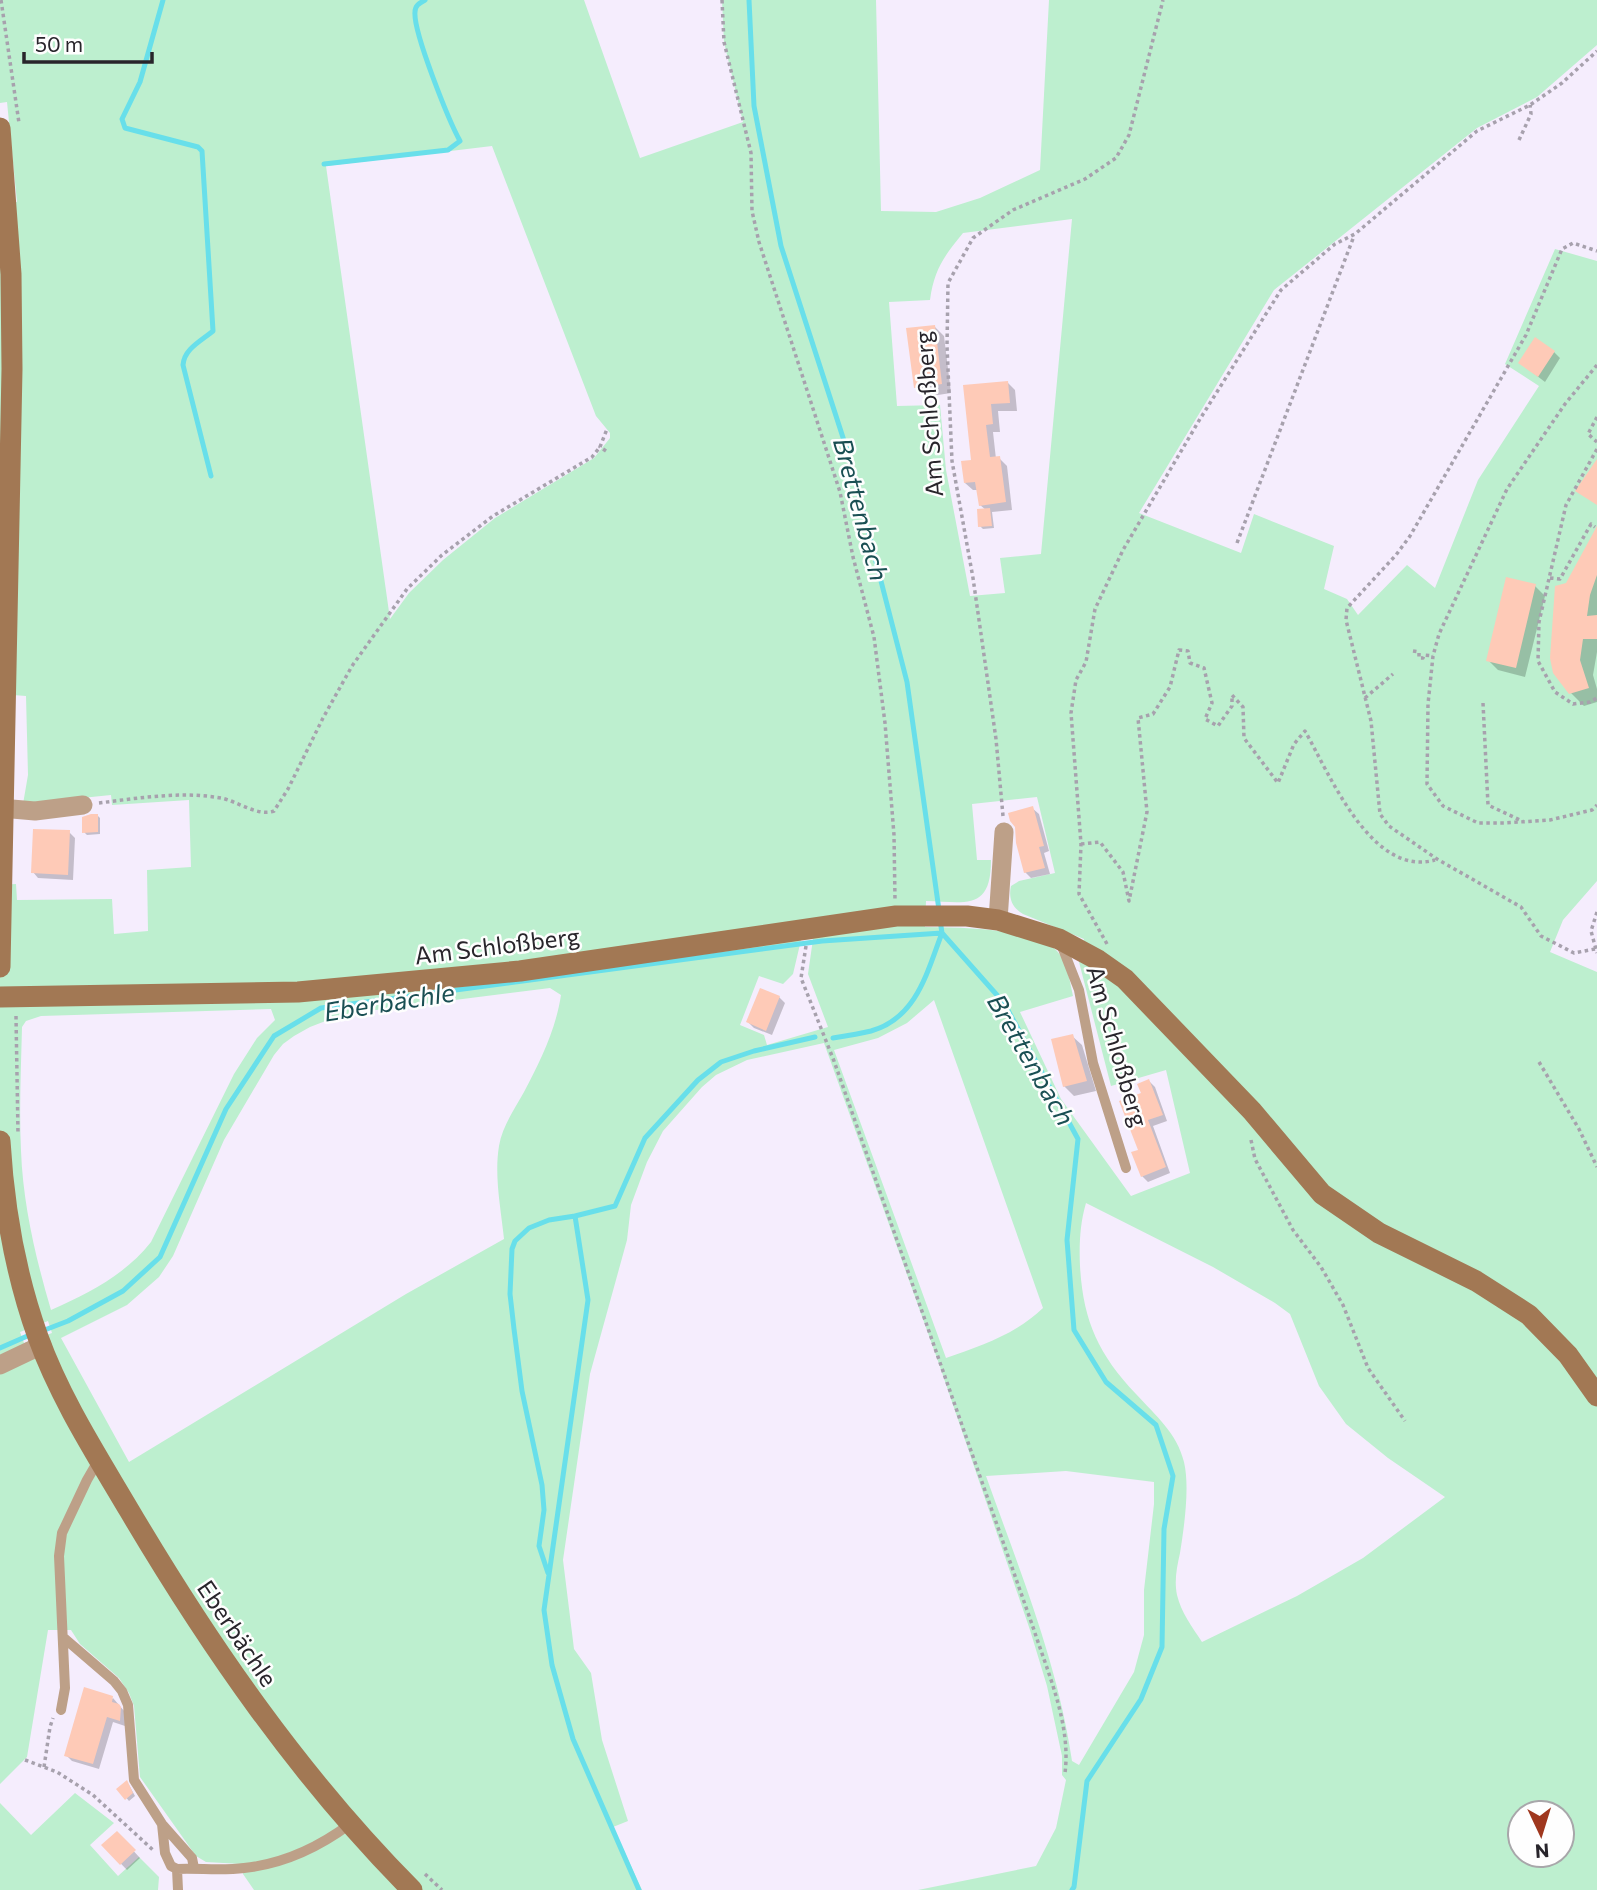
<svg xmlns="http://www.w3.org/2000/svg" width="1597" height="1890" font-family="Commissioner,sans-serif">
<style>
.green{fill:#bdefcf;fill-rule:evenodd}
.shadow{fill:#0003}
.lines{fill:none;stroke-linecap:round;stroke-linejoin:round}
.stream{stroke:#68dfea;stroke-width:5}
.building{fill:#fecab7}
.path{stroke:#a7a1ad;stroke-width:3.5;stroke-dasharray:3.5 3.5;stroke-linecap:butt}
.lane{stroke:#bda088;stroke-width:10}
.street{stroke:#bda088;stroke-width:19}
.secondary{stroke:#a27854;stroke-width:21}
.labels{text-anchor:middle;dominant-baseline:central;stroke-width:5;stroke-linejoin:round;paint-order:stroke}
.street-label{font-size:24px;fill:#28252b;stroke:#fefefe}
.water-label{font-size:26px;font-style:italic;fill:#1a4f53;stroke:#fefefe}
</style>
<rect width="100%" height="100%" fill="#f5edfd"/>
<path class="green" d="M0,0h584l56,158 103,-36 -19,-80 -2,-42h154l5,211 55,1 44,-14 60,-28 9,-170h548v45l-60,52 -60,31 -203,162 -135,223 102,40 13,-39 80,32 -10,43 23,10 11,16 49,-50 28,23 43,-108 61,-94 -34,-22 50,-115 42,12v620l-34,39 -13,32 47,20v918h-679l118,-24 20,-38 10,-48 -4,-5v-19l-15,-70 -17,-56 -92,-269 -114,-318 -77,17 -31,15 -14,12 -39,44 -16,31 -16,43 -4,35 -37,134 -27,186 11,89 17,24 11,67 26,81 -15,6 29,63h-388l-11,-16 -2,-10 -35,-2 -10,-6 -56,-79 -6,-71 -5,-13 -10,-15 -39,-34 -9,-14h-23l-21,127 -27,27v-899l16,-1 1,16 95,-1 2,35 34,-3 -1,-61 44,-3 -2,-67 -77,5 -1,-10 -88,9 5,-29 -2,-79 -26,-2v-490l17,-2 -10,-100 -7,1zM492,146l104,270 14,17v5l-16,20 -99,60 -52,42 -34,33 -19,26 -64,-453zM1072,219l-31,335 -41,4 5,35 -35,3 -24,-126 -6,-65 -43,1 -8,-104 41,-2c4,-30 14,-44 33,-67zM1037,797l18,76 -36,8 -8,5c-3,13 2,22 12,28l61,25 -5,23 32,124 55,-16 24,103 -59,23 -70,-97 -41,-87 53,-16c-3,-14 -5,-29 -13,-41 -5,-9 -14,-11 -23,-14 -37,-14 -73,-13 -112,-14l1,-26c40,1 65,10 65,-41h-14l-5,-56zM813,939l-5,35 20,53 -61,18 -3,-10 -24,-10 19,-49 24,8 10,-10 8,-34zM550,988l11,7c-5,34 -21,67 -37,97 -9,16 -22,35 -25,54 -5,30 2,63 5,93l-98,55 -277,168 -68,-124 66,-33 32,-28 14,-21 51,-116 50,-85 9,-11 11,-8 16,-9 26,-10 32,-6zM934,1000l109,308c-27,26 -62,38 -97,50l-112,-308 44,-12 29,-15zM271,1009l4,11 -18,18 -23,36 -83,168c-26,33 -62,51 -100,68 -15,-51 -28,-105 -30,-159 -2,-41 0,-82 1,-124l4,-6 15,-5zM1086,1203l127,64 62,36 15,11 29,72 27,38 42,34 57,39 -82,61 -66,38 -95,46c-10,-15 -21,-30 -25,-47 -3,-15 0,-28 3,-42 4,-25 10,-66 4,-91 -7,-29 -28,-46 -48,-68 -38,-40 -53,-74 -56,-128 -1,-21 0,-43 6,-63zM48,1321l4,12 -28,10 -4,-11zM1066,1471l88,11v22l-10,86v45l-10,37 -55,93 -7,-4c-14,-98 -53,-192 -86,-285zM1520,1813h42v42h-42z
M75,1793l39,30 -24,22 28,31 21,-19 20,20 -1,13h-158v-87l31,32z"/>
<path class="shadow" d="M934,326l10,10 7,57 -26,4 -10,-10z
M1554,352l6,6 -15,24 -25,-19z
M1007,382l8,8 2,21h-19l2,21h-7l3,27 3,-1 8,8 5,44 -20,2 2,16 -11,1 -3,-3 6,-16 -6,-5 -2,-15h-5l-8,-7 8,-21 -8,-76z
M1597,530v122l-4,23 4,14v13l-13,4 -14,-14 -3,-107z
M1535,586l10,10 -20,81 -27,-7 -10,-10z
M1032,808l7,6 10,37 -5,2 6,21 -19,4 -6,-6z
M98,816l2,2v16l-13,1 -3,-3z
M69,832l6,6 -2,42 -35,-2 -5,-6z
M779,997l6,6 -13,32 -18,-7 -6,-6z
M1072,1036l10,9 14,46 -22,5 -10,-10z
M1149,1081l6,6 12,34 -14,5 17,47 -22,9 -6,-6 -2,-25 3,-57z
M113,1698l12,14v14l-12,-4 -14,47 -27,-8 -6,-6z
M129,1785l6,11 -6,5 -10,-12z
M117,1833l23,25 -13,12 -23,-24z"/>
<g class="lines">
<path class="stream" d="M163,0l-23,82 -18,37 3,9 73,19 4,4 11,180c-12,10 -29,18 -30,34l28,111
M749,0l5,106 27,140 67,207 59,229 32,228
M324,164l124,-14 12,-9c-11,-20 -47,-109 -45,-129 0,-7 5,-9 10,-12
M940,920l2,13 62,70 74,136 -11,101 7,90 32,52 50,43 17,51 -9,53 -2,118 -21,52 -54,82 -13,106 -2,3
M42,1331l26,-10 55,-30 37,-34 66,-148 48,-73 47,-28 501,-67 120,-8c-15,39 -25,85 -71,98 -12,3 -25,5 -38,7
M0,1348l32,-14
M548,1573l-9,-27 5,-36 -2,-25 -20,-94 -8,-62 -4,-35 2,-45 3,-8 14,-13 20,-8 26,-4
M639,1890l-66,-151 -21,-74 -8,-55 44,-310 -13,-84 40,-10 30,-68 53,-58 23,-18 33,-11 61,-14"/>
</g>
<path class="building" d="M935,325l7,59 -28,4 -8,-60z
M1535,337l20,14 -17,26 -20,-14z
M1008,381l2,22 -19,1 2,20 -7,1 4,32 10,-1 6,46 -27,4 -4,-24 -11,1 -3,-22 10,-1 -8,-75z
M1597,459v46l-22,-14z
M990,508l2,18 -14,1 -1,-18z
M1597,526v49l-7,20 -3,21 10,-1v24h-14l-3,21 9,28 -20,6 -16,-21 -3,-15 5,-72 11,-3z
M1506,577l30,7 -20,84 -30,-7z
M1033,806l11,40 -5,1 6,21 -21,5 -8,-30 -1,-16 -5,-6 -2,-8z
M91,814h7v18l-16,1v-16z
M33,829l37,1 -2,45 -37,-2z
M760,988l20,8 -14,35 -20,-9z
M1073,1034l14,47 -24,6 -12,-48z
M1149,1079l14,36 -15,5 18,47 -25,10 -10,-25 7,-2 -19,-49 22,-8 -4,-9z
M84,1687l29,9 -1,6 7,2 2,3 -1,14 -13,-4 -14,47 -29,-8z
M127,1780l6,13 -8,7 -9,-11z
M117,1831l19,19 -16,15 -19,-20z"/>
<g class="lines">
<path class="path" d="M1,0l18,123
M722,0l2,42 27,111 1,58 7,31 81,250 13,65 21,80 11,86 9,112 1,65
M1519,140l12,-26 -1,-9
M1597,365l-32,39 -58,85 -68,145 -6,22 -5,48 -1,80 16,22 35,17h26l46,-3 42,-10 5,-5
M1597,417l-9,17 9,8
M1597,449l-31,56 -27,117 -1,39 17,31 18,12 17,-2 7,-4
M606,451l-6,-4 7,-18
M1237,543l117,-307
M1550,578l10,1 31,-55 4,3
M1413,651l6,1v6h4l1,-3 9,1
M1365,698l28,-24
M1483,703l5,102 36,17
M99,803c40,-5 82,-12 122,-5 16,3 37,19 53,13l14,-22 35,-71 29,-52 55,-77 35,-34 51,-39 99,-59 8,-10
M1003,816l-7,-77 -23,-161 -21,-117 -5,-115 1,-63 25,-45 40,-28 72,-31 31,-21 13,-23 34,-135
M1081,844l19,-2 23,30 6,29 18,-89 -9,-94 15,-4 17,-27 9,-37 9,1 2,12 14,5 8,35 -7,16 13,7 14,-20v-11l11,12 1,31 34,45 16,-39 11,-13c25,44 67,147 130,129
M1597,912l-6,19 6,22
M1107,944l-28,-50 2,-50 -10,-131 5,-33 10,-18 9,-53 28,-59 77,-131 81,-129 54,-46 20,-10 122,-103 53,-26 32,-22 35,-32
M806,946l-5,32 33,83 200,569c15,46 37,95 31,143
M1595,949l-21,4 -33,-17 -20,-29 -84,-48 -48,-33 -9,-12 -9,-93 -25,-101 1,-12 49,-53 14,-19 116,-201 36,-86 11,-6 24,8
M16,1016l2,118
M1539,1062l40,67 18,38
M1251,1140l4,19 38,71 28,37 22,38 25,63 37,53
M25,1760l32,12 36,23 60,55
M44,1767l6,-40 3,-9
M425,1874l17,16"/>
<path class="lane" d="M1061,944l18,46 14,73 33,105
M64,1638l50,43 8,10 6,14 6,75 28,44 30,34 2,10
M61,1710l4,-22 -6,-132 3,-23 25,-53 11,-19
M162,1824l3,29 6,13 6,3c22,-1 45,2 67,-1 39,-4 75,-21 106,-44
M177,1869l1,21"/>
<path class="street" d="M0,808l35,3 48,-6
M998,920l6,-88
M0,1365l42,-20"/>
<path class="secondary" d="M0,128l11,146 1,95 -12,598
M0,997l298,-5 222,-21 376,-55h71l31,4 61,19 39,21 27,19 127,132 70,83 57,39 97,48 53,34 39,40 29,41
M0,1141c4,68 15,132 38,196 22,61 58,117 91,173 81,137 171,267 283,380"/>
</g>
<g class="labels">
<g class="street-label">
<text transform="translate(928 414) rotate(-94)">Am Schloßberg</text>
<text transform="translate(497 945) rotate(-7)">Am Schloßberg</text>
<text transform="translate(1118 1046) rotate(74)">Am Schloßberg</text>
<text transform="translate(238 1633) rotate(56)">Eberbächle</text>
</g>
<g class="water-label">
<text transform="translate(862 509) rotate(75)">Brettenbach</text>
<text transform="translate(389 1001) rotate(-9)">Eberbächle</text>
<text transform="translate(1032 1059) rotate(60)">Brettenbach</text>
</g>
</g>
<g transform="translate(1541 1834) rotate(176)"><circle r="33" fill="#fefefe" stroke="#a8a7aa" stroke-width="2"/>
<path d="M0-5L12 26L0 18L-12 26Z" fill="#9f371e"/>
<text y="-10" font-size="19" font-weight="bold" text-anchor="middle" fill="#28252b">N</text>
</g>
<path d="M24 52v10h128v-10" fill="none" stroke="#28252b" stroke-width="3.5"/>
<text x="35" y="52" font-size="21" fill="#28252b" stroke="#fefefe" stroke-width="5" paint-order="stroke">50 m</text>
</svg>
